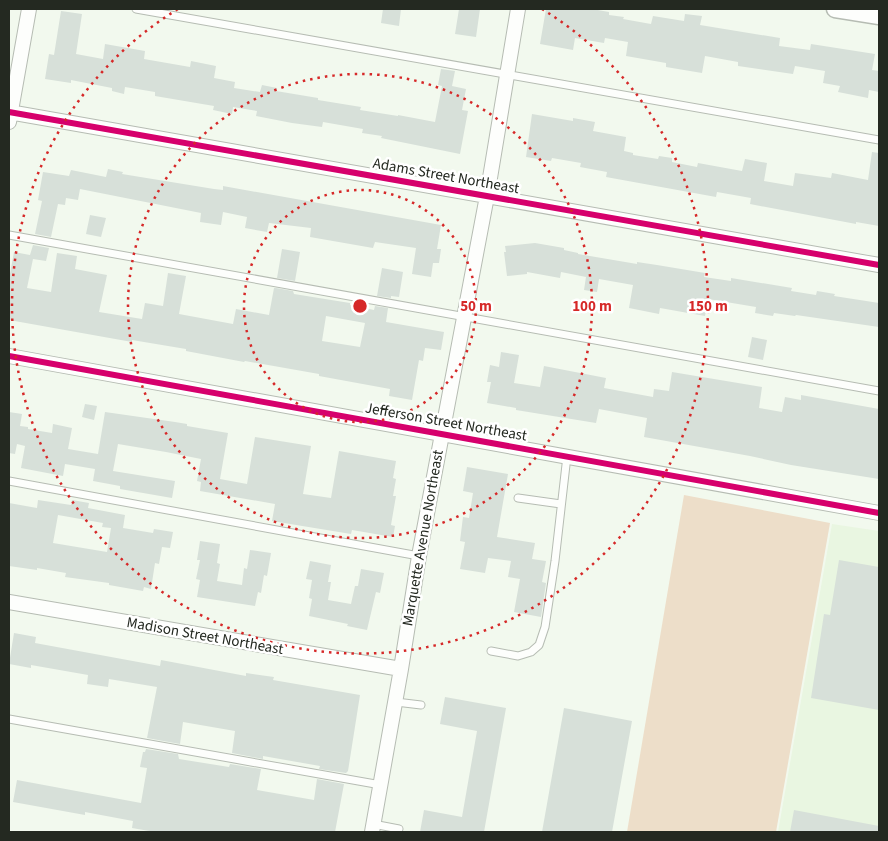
<svg xmlns="http://www.w3.org/2000/svg" width="888" height="841" font-family="'Source Sans 3',sans-serif">
<style>
.built{fill:#e9f6e1}
.green{fill:#eddec9}
.building{fill:#d7e0d9;fill-rule:evenodd}
.lines{fill:none;stroke-linecap:round;stroke-linejoin:round}
.service-casing{stroke:#b6bcb3;stroke-width:9}
.minor-casing{stroke:#b6bcb3;stroke-width:16}
.tertiary-casing{stroke:#b6bcb3;stroke-width:19}
.service{stroke:#fdfefc;stroke-width:7}
.minor{stroke:#fdfefc;stroke-width:14}
.tertiary{stroke:#fdfefc;stroke-width:16}
.cycleway-casing{stroke:#fff;stroke-width:9}
.cycleway{stroke:#d6006c;stroke-width:6}
.ring{fill:none;stroke:#d62828;stroke-width:2.5;stroke-dasharray:2.5 5}
.labels{text-anchor:middle;dominant-baseline:central;stroke-width:5;stroke-linejoin:round;paint-order:stroke}
.street-label{font-size:15px;fill:#242921;stroke:#fff}
.centre{fill:#d62828;stroke:#fff;stroke-width:2.5}
.ring-label{font-size:15px;text-anchor:middle;font-weight:bold;fill:#d62828;stroke:#fff;stroke-width:5;stroke-linejoin:round;paint-order:stroke}
</style>
<rect width="100%" height="100%" fill="#f2f9ee"/>
<path class="built" d="M832,524l47,7v301h-101z"/>
<path class="green" d="M684,495l146,28 -54,309h-149z"/>
<path class="building" d="M383,9h18l-2,17 -18,-3z
M459,9h21l-4,28 -21,-3z
M546,9h46l17,3v3l15,2 -1,2 28,5 2,-8 31,5 1,-7 17,2 -2,9 80,13 -1,8 31,4 1,-6 64,10 -3,16 7,1v21l-10,-2 -1,8 -30,-6 2,-6 -17,-3 2,-12 -30,-5 -2,8 -55,-8v-4l-33,-6 -3,17 -36,-6v-4l-40,-7 2,-14 -23,-4 -1,5 -29,-5 -2,12 -33,-6z
M61,11l21,3 -6,40 27,5 2,-15 40,7 -1,8 46,8 1,-6 25,5 -2,12 21,4 -1,6 26,4 2,-7 15,3 -1,3 42,7v2l43,7 -1,3 38,6v-1l37,7 7,-36 -4,-1 3,-16 14,2 -3,15 14,3 -4,21 6,1 -8,43 -79,-16 1,-2 -20,-3 1,-4 -40,-7 -1,5 -30,-4 -36,-7 1,-5 -24,-4 -1,7 -19,-4 1,-4 -59,-10v-4l-30,-5 -1,7 -12,-3v-3l-41,-8v3l-26,-4 4,-25 5,1z
M532,114l41,7v-3l22,4 -2,9 33,6 -2,14 9,2v2l25,4 1,-3 13,2v4l25,5 1,-4 44,8 3,-12 22,4 -3,18 29,5 2,-13 36,5 1,-5 36,7 4,-28 7,1v73l-23,-4v2l-106,-20 1,-6 -34,-6 -1,5 -110,-20 1,-5 -27,-5 1,-4 -29,-5 -1,3 -25,-4z
M108,169l15,3 -1,2 92,15 9,1v-4l218,39 -4,24h4l-2,14h-6l-2,14 -19,-3 4,-26 -41,-6 -2,6 -63,-11 1,-9 -42,-5 -2,9 -22,-4 2,-11 -24,-5 -2,13 -21,-3 1,-9 -121,-24 -2,11 -12,-2 -1,7 -7,-1 -7,33 -16,-3 7,-33 -4,-1 5,-28 26,4 2,-6 35,7z
M90,215l16,3 -5,19 -15,-3z
M535,243l29,5v2l14,3v1l59,10v-2l20,3 48,8 -1,4 27,4v-3l61,10 -1,3 25,4 1,-4 18,3 -1,2 45,7v24l-83,-12 -1,1 -21,-3 -1,3 -18,-3 1,-6 -48,-8 -3,17 -45,-8 -1,6 -30,-6 4,-23 -34,-6 -2,13 -13,-2 2,-13 -25,-5 -1,6 -33,-6v2l-20,2 -3,-24h2l-1,-6z
M33,245l16,3 -3,13 -13,-2 -6,29 24,4 6,-39 20,3 -2,13 32,6 -8,37 43,7 3,-16 18,3 5,-33 18,3 -7,38 54,10 3,-15 33,6 5,-27h2l17,3 1,3 56,9v2l24,5 1,-4 13,2 -2,14 58,10 -3,18 -16,-2 -2,13 -4,-1 -7,40 -23,-4 1,-7 -71,-13v-2l-74,-13 -1,1 -58,-11v-2l-54,-9v2l-123,-22v-41l5,-27 16,3zM326,316l39,7 -5,24 -38,-6z
M282,249l18,3 -5,29 -18,-3z
M382,268l21,4 -4,25 -8,-1v2l-14,-2z
M752,337l15,3 -4,20 -15,-3z
M501,352l18,3 -5,28 26,4 4,-21 62,12 -2,10 49,9 1,-8 15,2 3,-19 90,15 -3,21 23,4 3,-15 16,3v-5l78,14v70l-88,-14 -41,-9 -106,-19 3,-19 -48,-9 -3,14 -80,-13v-2l-29,-5 4,-21h-4l3,-17 9,2z
M85,404l12,2 -3,14 -12,-3z
M9,412l13,2 -2,12 8,1v2l24,4 1,-9 19,4 -4,21 30,5 7,-42 70,10 12,2v2l41,7 -8,46 27,5 8,-47 56,9 -8,48 28,4 8,-47 57,10 -3,17 3,1 -3,17h3l-5,29 4,1 -2,11 -41,-7 -1,4 -79,-13 3,-17 -75,-13 1,-9 -4,-1 4,-22 -35,-7 -48,-8 -5,27 62,10 -3,17 -52,-9v-3l-27,-5 2,-12 -30,-5 -2,12 -42,-8 4,-22 -8,-2 -2,10 -6,-1z
M467,467l41,7 -11,63 38,6 -3,16 14,2 -4,21 4,1 -5,34 -27,-5 6,-33 -12,-2 3,-16 -23,-3 -3,15 -25,-4 5,-27 -5,-1 3,-24 6,1 4,-25 -10,-2z
M38,500l33,5 1,-5 17,3 -1,5 37,7 -2,13 30,5 1,-4 19,3 -3,16 -8,-1 -3,17 -4,-1 -4,26 -7,-2 -1,4 -34,-6v-2l-44,-6 1,-4 -29,-5v2l-28,-4v-63l28,5zM58,515l45,8 -1,4 9,1 -4,24 -54,-9z
M200,541l20,3 -3,19 3,1 -3,17 25,4 2,-17 3,1 3,-19 21,3 -4,23 -3,-1 -3,18 -3,-1 -3,14 -58,-9 3,-17 -4,-1 4,-19h-3z
M839,560l40,7v143l-68,-12 13,-84 6,1z
M310,561l21,4 -3,17h3l-3,18 23,4 4,-18h3l3,-17 23,4 -4,20 -4,-1 -9,38 -20,-4 1,-2 -39,-8 3,-17 -3,-1 3,-18 -6,-1z
M14,633l22,4 -1,6 125,23 1,-6 85,16v-3l28,4 -1,3 87,15 -12,76 -2,2 -27,-4 1,-3 -57,-10v3l-31,-6 3,-22 -52,-9 -3,22 -33,-6 10,-51 -48,-8 -1,8 -21,-3 1,-9 -57,-10v3l-22,-4z
M445,697l61,11 -22,124h-64l4,-22 38,7 15,-86 -37,-7z
M564,708l68,13 -20,111h-70z
M146,749l32,5 1,5 50,8 1,-3 31,5 -4,21 57,10 3,-21 27,5 -9,48h-180l-23,-4 1,-7 -48,-9v3l-72,-13 4,-22 124,23 6,-35 -7,-1 3,-15h2z
M794,810l85,16v6h-89z"/>
<g class="lines">
<defs>
<path id="service" d="M136,9l743,131
M9,235l870,156
M9,481l410,75
M518,498l43,6
M491,651l27,5 13,-4 8,-7 6,-18 10,-66 12,-105
M396,702l25,3
M9,719l372,66
M373,824l26,5"/>
<path id="minor" d="M9,112l870,153
M9,122l20,-113
M9,356l870,157
M9,602l392,67
M372,832l29,-163 18,-113 68,-360 31,-187"/>
<path id="tertiary" d="M835,9l44,7"/>
</defs>
<use href="#service" class="service-casing"/>
<use href="#minor" class="minor-casing"/>
<use href="#tertiary" class="tertiary-casing"/>
<use href="#service" class="service"/>
<use href="#minor" class="minor"/>
<use href="#tertiary" class="tertiary"/>
<defs>
<path id="cycleway" d="M9,112l870,153
M9,356l870,157"/>
</defs>
<use href="#cycleway" class="cycleway-casing"/>
<use href="#cycleway" class="cycleway"/>
</g>
<g class="ring">
<circle cx="360" cy="306" r="116"/>
<circle cx="360" cy="306" r="232"/>
<path d="M542 9A348 348 0 1 1 178 9"/>
</g>
<g class="labels">
<g class="street-label">
<text transform="translate(446 176) rotate(10)">Adams Street Northeast</text>
<text transform="translate(446 422) rotate(10)">Jefferson Street Northeast</text>
<text transform="translate(423 538) rotate(-80)">Marquette Avenue Northeast</text>
<text transform="translate(205 636) rotate(10)">Madison Street Northeast</text>
</g>
</g>
<circle cx="360" cy="306" r="8" class="centre"/>
<g class="ring-label">
<text x="476" y="311">50 m</text>
<text x="592" y="311">100 m</text>
<text x="708" y="311">150 m</text>
</g>
<rect width="888" height="841" fill="none" stroke="#242921" stroke-width="20"/>
</svg>
